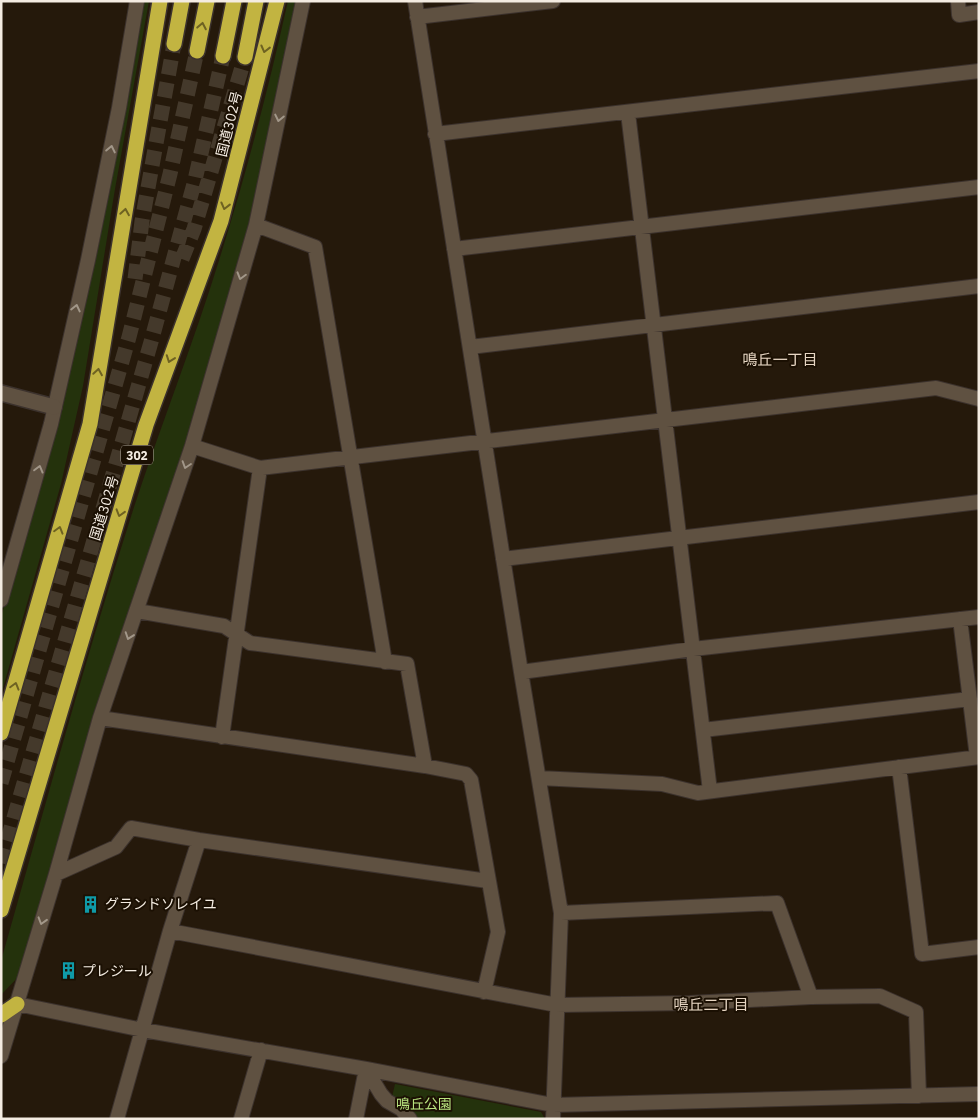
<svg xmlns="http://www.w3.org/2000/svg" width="980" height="1120" font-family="'IBM Plex Sans','Noto Sans JP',sans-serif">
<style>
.green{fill:#24320c}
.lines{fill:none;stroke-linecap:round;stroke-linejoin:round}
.highway-tunnel{stroke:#44392b;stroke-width:15;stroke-dasharray:15 8;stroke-linecap:butt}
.street-casing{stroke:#3c322d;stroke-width:16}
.secondary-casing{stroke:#3c322d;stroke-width:18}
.highway-casing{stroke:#3c322d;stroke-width:18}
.street{stroke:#5f5141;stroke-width:14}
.secondary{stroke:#5f5141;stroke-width:15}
.highway{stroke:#c2b441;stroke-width:15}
.oneway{stroke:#6e6222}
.oneway2{stroke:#a29789}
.labels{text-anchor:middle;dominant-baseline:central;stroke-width:4;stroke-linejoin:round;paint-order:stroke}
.shield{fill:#1b1003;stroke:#b3aa9f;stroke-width:1}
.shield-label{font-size:12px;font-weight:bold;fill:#f4ece2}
.street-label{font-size:14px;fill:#f4ece2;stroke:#1b1003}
.poi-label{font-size:14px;fill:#f4ece2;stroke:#1b1003;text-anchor:start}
.park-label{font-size:14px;fill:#b9e47f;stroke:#1b1003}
.neighbourhood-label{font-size:15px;fill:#e7d6c3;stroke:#1b1003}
</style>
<rect width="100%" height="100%" fill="#25190b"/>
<path class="green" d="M142,1h7l-34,188 -32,197 -22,98 -60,211v-78l39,-137z
M288,1h10l-48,228 -56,191 -174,555 -19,20v-34c43,-152 85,-304 133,-454 28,-85 61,-168 87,-253 26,-83 48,-168 67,-253z
M395,1084l146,28 4,7h-129l-24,-22z"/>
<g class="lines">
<path class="highway-tunnel" d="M182,259l12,-30 51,-172
M135,279l7,-58 32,-177
M1,783l128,-446 41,-163 27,-123
M1,863l150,-521 44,-162 28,-124"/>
<defs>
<path id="street" d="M415,1l106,671 40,241 -8,206
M958,1l1,14 20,-3
M417,17l136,-16
M628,113l82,678
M435,134l544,-63
M256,225l59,22 70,415
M454,249l525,-62
M470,347l509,-61
M192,446l68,22 676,-80 43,11
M503,559l476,-57
M1,600l50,-176 37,-164 31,-152 18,-107
M137,611l87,15 26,17 157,21 18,102
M960,619l17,138
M521,672l172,-23 286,-32
M100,718l325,48 41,8 5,6 27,152 -14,60
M703,730l267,-31
M222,737l38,-269
M899,767l23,187 57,-7
M539,778l123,6 36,9 281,-36
M56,874l60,-27 15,-19 68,12 289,41
M561,913l216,-10 34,94
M170,931l387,74 133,-2 121,-6 69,-1 36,16 3,84
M17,1004l126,26 223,39 187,36 426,-11
M1,1056l55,-182 44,-156 92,-272 64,-221 47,-224
M366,1069l15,25 6,7 14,8 9,10
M117,1119l53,-188 29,-91
M241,1119l20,-69
M356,1119l10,-50"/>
<path id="secondary" d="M1,393l53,14"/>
<path id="highway" d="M174,44l8,-43
M197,51l10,-50
M223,56l11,-55
M245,57l11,-56
M1,733l89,-309 70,-423
M1,910l145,-485 75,-204 56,-220
M1,1015l16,-11"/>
</defs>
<use href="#street" class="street-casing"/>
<use href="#secondary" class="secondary-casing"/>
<use href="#highway" class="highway-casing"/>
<use href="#street" class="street"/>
<use href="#secondary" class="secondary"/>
<use href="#highway" class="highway"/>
</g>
<defs><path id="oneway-chevron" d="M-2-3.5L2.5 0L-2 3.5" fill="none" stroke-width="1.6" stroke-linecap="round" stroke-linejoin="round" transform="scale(1.25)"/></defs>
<g class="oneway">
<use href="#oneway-chevron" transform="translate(202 26) rotate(-79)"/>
<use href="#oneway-chevron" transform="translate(265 49) rotate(104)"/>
<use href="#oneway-chevron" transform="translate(225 206) rotate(104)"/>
<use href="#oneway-chevron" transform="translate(125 212) rotate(-81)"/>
<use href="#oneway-chevron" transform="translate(170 359) rotate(110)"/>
<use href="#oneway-chevron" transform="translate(98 372) rotate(-81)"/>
<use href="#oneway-chevron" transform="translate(120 513) rotate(107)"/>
<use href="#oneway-chevron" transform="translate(59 530) rotate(-74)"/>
<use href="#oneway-chevron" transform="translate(15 686) rotate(-74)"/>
</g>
<g class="oneway2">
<use href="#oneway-chevron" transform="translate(279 118) rotate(102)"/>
<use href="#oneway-chevron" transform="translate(111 149) rotate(-78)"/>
<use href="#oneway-chevron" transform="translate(241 276) rotate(106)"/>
<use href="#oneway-chevron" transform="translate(76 308) rotate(-77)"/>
<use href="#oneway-chevron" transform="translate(186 465) rotate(108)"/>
<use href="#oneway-chevron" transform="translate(39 469) rotate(-75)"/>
<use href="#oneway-chevron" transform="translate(129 636) rotate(109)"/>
<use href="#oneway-chevron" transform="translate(42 921) rotate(107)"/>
</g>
<defs>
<symbol id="building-bare" viewBox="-9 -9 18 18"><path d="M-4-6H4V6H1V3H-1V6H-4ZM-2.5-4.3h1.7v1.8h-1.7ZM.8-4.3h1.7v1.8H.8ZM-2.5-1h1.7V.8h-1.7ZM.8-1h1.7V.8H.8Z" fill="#0f9aa8" stroke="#1b1003" stroke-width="2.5" paint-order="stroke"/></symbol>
</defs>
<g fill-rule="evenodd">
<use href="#building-bare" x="78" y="892" width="25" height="25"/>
<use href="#building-bare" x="56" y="958" width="25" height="25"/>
</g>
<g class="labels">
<rect class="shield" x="121" y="445.5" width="32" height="19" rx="4"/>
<g class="shield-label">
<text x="137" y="455">302</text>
</g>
<g class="street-label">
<text transform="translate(229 124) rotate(-76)">国道302号</text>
<text transform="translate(104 508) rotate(-73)">国道302号</text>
</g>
<g class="poi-label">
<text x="105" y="904">グランドソレイユ</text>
<text x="82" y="971">プレジール</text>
</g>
<g class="park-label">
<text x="424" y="1104">鳴丘公園</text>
</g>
<g class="neighbourhood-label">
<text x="780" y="359">鳴丘一丁目</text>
<text x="711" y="1004">鳴丘二丁目</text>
</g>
</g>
<rect width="980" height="1120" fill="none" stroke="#f4ece2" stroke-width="5"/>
</svg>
